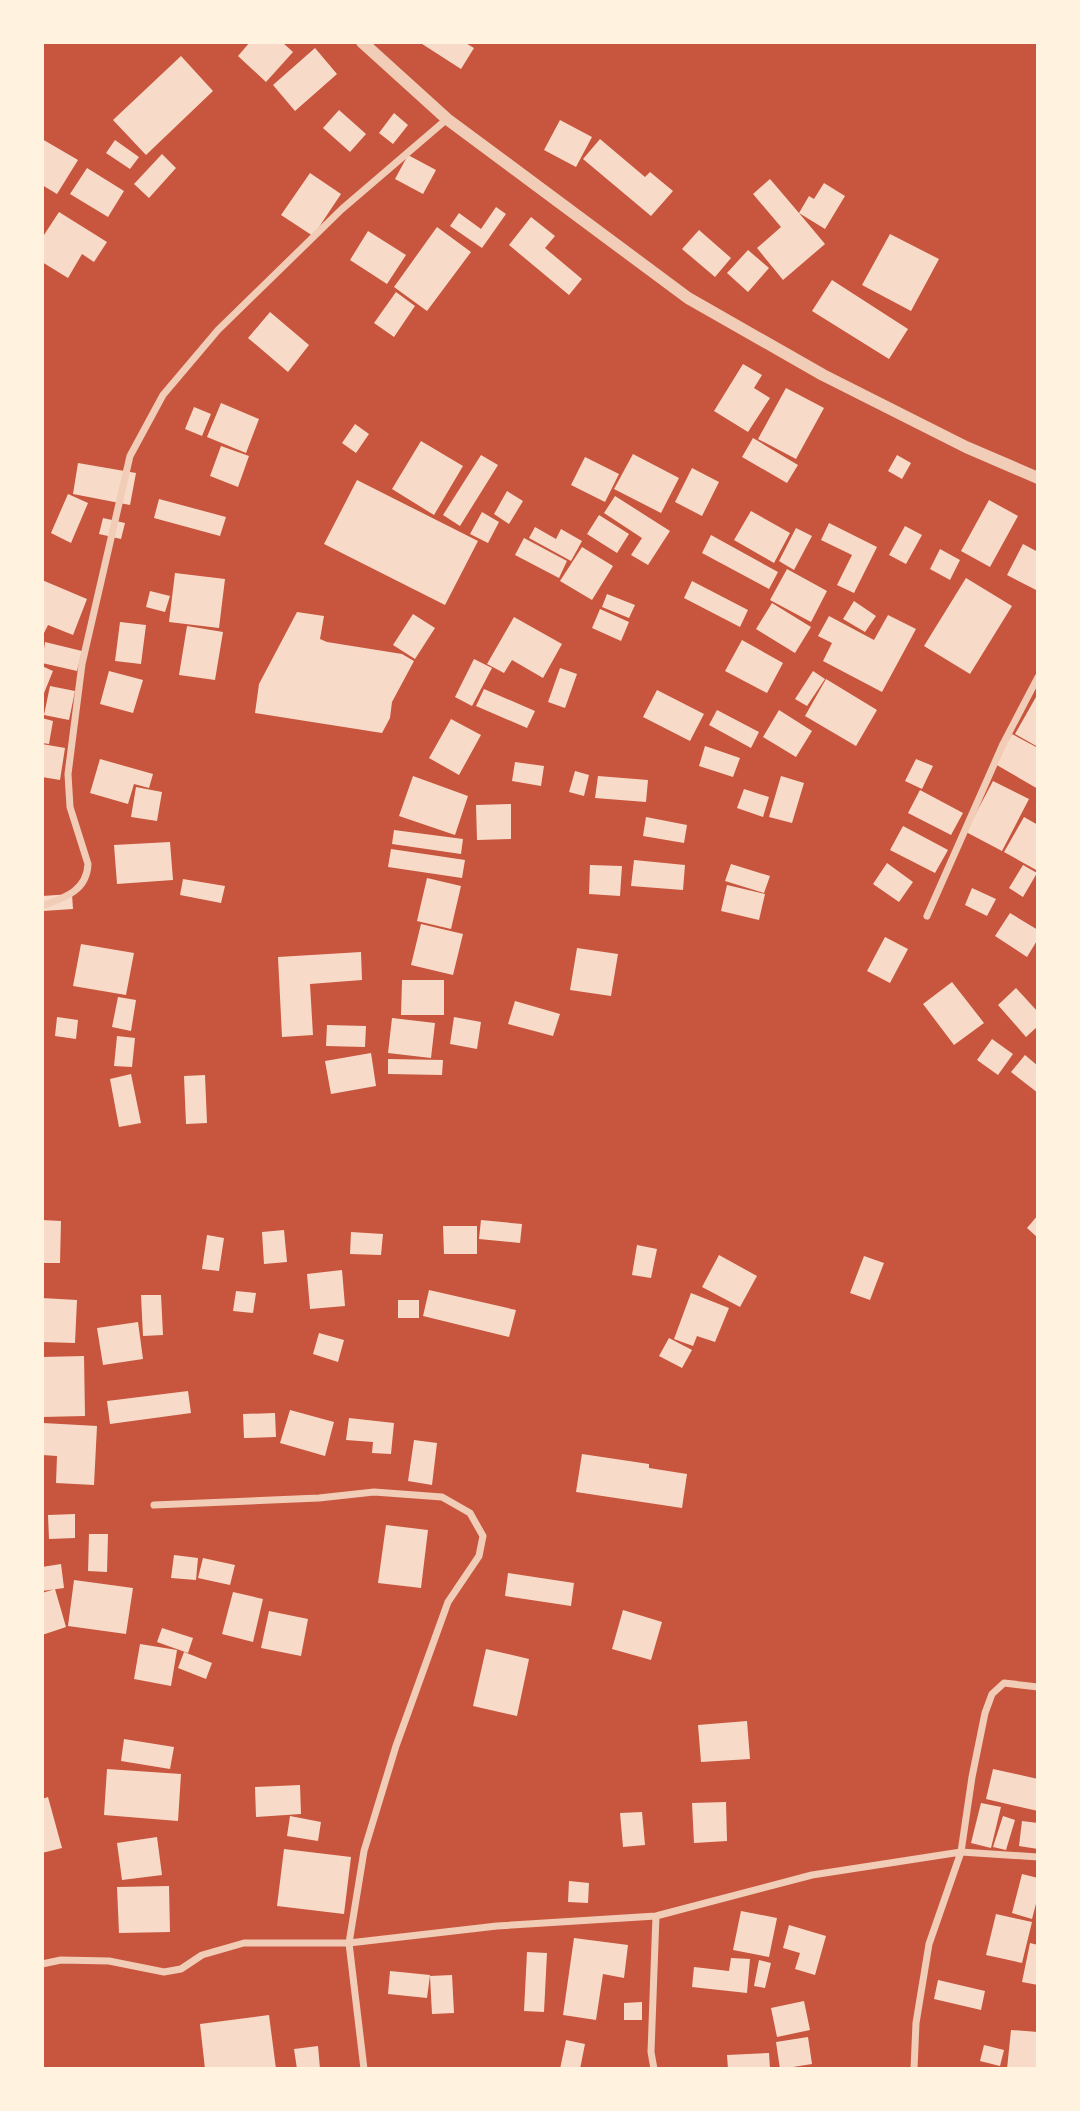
<svg xmlns="http://www.w3.org/2000/svg" width="1080" height="2111" font-family="Ubuntu,sans-serif">
<style>
.building{fill:#f7dbc8}
.lines{fill:none;stroke-linecap:round;stroke-linejoin:round}
.minor{stroke:#f1ccb7;stroke-width:7}
.tertiary{stroke:#f1ccb7;stroke-width:12}
</style>
<rect width="100%" height="100%" fill="#c8553d"/>
<path class="building" d="M250,42h32l11,10 -27,30 -28,-26z
M419,42h45l10,6 -13,21z
M315,48l22,26 -42,37 -22,-26z
M181,56l32,35 -67,64 -33,-35z
M339,110l27,24 -16,18 -27,-24z
M394,113l14,12 -15,19 -14,-11z
M560,120l32,17 -16,30 -32,-17z
M42,139l36,21 -21,34 -15,-9z
M600,139l45,38 5,-5 23,19 -22,25 -68,-57z
M115,140l24,17 -9,12 -24,-16z
M162,154l14,14 -27,30 -15,-14z
M408,155l28,15 -13,24 -28,-15z
M87,168l37,23 -16,26 -38,-23z
M310,173l31,21 -28,42 -32,-21z
M770,179l29,34 10,-17 5,3 10,-16 21,13 -20,33 -26,-16 26,31 -42,36 -26,-32 24,-21 -28,-33z
M496,207l10,7 -24,34 -32,-22 9,-13 22,16z
M59,212l48,30 -13,20 -12,-8 -14,24 -26,-16v-24z
M531,217l24,19 -10,12 37,31 -13,16 -60,-50z
M437,227l34,25 -44,59 -33,-24z
M699,230l32,28 -16,19 -33,-28z
M368,231l38,24 -19,29 -37,-24z
M890,234l49,25 -28,52 -49,-26z
M748,250l21,18 -21,24 -21,-19z
M832,280l76,49 -19,30 -77,-48z
M396,292l19,14 -21,31 -20,-14z
M270,312l39,33 -21,27 -40,-34z
M743,364l19,11 -8,13 16,10 -22,34 -34,-21z
M786,388l38,20 -28,51 -38,-20z
M221,403l38,16 -13,34 -39,-16z
M194,407l17,7 -9,22 -17,-7z
M355,424l14,10 -13,19 -14,-10z
M753,438l45,27 -11,18 -45,-26z
M421,441l42,25 -29,49 -42,-26z
M221,446l28,10 -11,31 -28,-11z
M633,454l46,24 -18,35 -47,-24z
M481,455l17,10 -38,61 -17,-11z
M897,455l14,8 -9,16 -14,-8z
M585,457l34,17 -14,28 -34,-17z
M78,463l58,10 -6,32 -57,-11z
M692,468l27,14 -17,34 -27,-14z
M357,480l121,61 -33,64 -121,-61z
M507,491l16,10 -14,23 -15,-10z
M68,494l20,9 -17,40 -20,-10z
M615,496l55,35 -22,34 -17,-10 11,-17 -38,-25z
M159,499l67,18 -6,19 -66,-18z
M989,500l29,16 -28,51 -29,-16z
M751,511l39,22 -16,30 -40,-23z
M482,512l17,10 -11,21 -18,-9z
M599,515l30,19 -12,19 -30,-19z
M103,518l22,5 -4,16 -22,-5z
M829,523l48,24 -23,46 -17,-8 15,-30 -31,-15z
M905,526l17,9 -16,29 -17,-9z
M535,527l21,12 5,-10 21,12 -11,20 -42,-23z
M796,528l16,8 -18,34 -15,-9z
M711,535l67,37 -9,17 -67,-36z
M524,538l43,23 -8,17 -44,-23z
M1023,544l15,8v39l-31,-16z
M582,547l31,19 -21,34 -32,-19z
M940,549l20,11 -10,20 -20,-11z
M787,569l40,22 -16,31 -41,-22z
M175,573l50,6 -6,49 -50,-6z
M966,578l46,28 -42,68 -46,-28z
M42,580l45,19 -14,36 -25,-10 -4,8 -2,-1z
M692,581l56,29 -8,17 -56,-29z
M150,591l20,5 -5,16 -19,-5z
M607,594l28,11 -6,13 -27,-11z
M854,601l22,15 -11,16 -22,-13z
M772,603l39,24 -16,26 -39,-24z
M600,609l29,13 -8,19 -29,-13z
M297,612l27,4 -4,23 7,3 75,12 12,7 -22,41 -2,16 -8,15 -127,-20 4,-29z
M413,614l22,14 -20,31 -22,-14z
M888,615l28,14 -34,63 -59,-31 9,-18 -14,-7 11,-20 45,24z
M514,617l48,27 -19,34 -31,-18 -8,13 -17,-9z
M120,622l26,3 -5,39 -26,-3z
M187,626l36,6 -8,48 -36,-5z
M742,640l41,23 -16,30 -42,-22z
M45,642l37,9 -5,20 -35,-8z
M474,659l18,9 -20,38 -17,-9z
M42,666l11,5 -11,27z
M560,668l17,6 -12,34 -17,-6z
M109,671l34,9 -10,33 -33,-9z
M813,671l12,8 -18,27 -12,-7z
M826,679l51,31 -21,36 -51,-30z
M50,686l25,5 -6,29 -25,-5z
M484,689l51,22 -8,17 -51,-22z
M657,690l47,24 -14,27 -47,-24z
M1036,697l2,1v49l-23,-13z
M717,710l42,22 -8,16 -42,-23z
M779,710l33,21 -16,26 -33,-20z
M42,718l11,3 -4,23 -7,-1z
M451,719l30,16 -22,40 -30,-17z
M1012,734l26,14v41l-43,-25z
M42,744l23,4 -5,32 -18,-3z
M705,746l35,12 -7,19 -34,-11z
M100,759l53,15 -4,14 -15,-4 -6,20 -38,-11z
M916,759l17,7 -11,23 -17,-8z
M515,762l29,4 -3,20 -29,-5z
M575,771l14,4 -5,21 -15,-4z
M413,776l55,20 -13,39 -56,-19z
M598,776l50,4 -2,22 -51,-4z
M781,776l23,7 -12,40 -23,-6z
M993,781l36,18 -27,52 -36,-19z
M136,787l26,5 -5,29 -26,-4z
M744,789l25,8 -6,20 -26,-9z
M920,790l43,23 -12,22 -43,-22z
M511,804v35l-34,1 -1,-35z
M646,817l41,8 -3,18 -41,-7z
M1024,817l14,8v46l-34,-19z
M903,826l45,24 -13,23 -45,-23z
M394,830l69,9 -2,15 -69,-10z
M170,842l3,38 -56,4 -3,-39z
M391,849l74,11 -3,18 -74,-11z
M634,860l51,5 -2,25 -52,-4z
M887,863l26,19 -14,20 -26,-18z
M731,864l39,12 -6,17 -39,-12z
M590,865l32,1 -2,30 -31,-2z
M1023,865l14,8 -14,24 -14,-9z
M427,878l34,8 -10,43 -34,-8z
M183,879l42,7 -4,17 -41,-8z
M727,885l38,9 -6,26 -38,-9z
M972,888l24,11 -9,17 -22,-11z
M72,894l1,15 -30,2 -1,-15z
M1010,913l28,17v9l-11,18 -32,-21z
M421,924l42,10 -10,41 -42,-10z
M885,937l23,12 -18,34 -23,-12z
M81,944l53,9 -8,42 -53,-9z
M577,948l41,6 -7,42 -41,-6z
M361,952l1,28 -52,4 3,51 -31,2 -4,-80z
M402,980h42v35h-43z
M952,982l32,41 -30,22 -31,-41z
M1016,988l22,24v14l-12,11 -28,-32z
M118,997l18,3 -5,31 -19,-4z
M515,1001l45,13 -7,22 -45,-12z
M57,1017l21,3 -2,19 -21,-3z
M454,1017l27,5 -4,27 -27,-5z
M392,1018l43,5 -4,35 -43,-5z
M327,1025l39,1 -1,21 -39,-1z
M117,1036l18,2 -3,29 -18,-1z
M992,1039l21,15 -15,21 -21,-15z
M371,1053l5,33 -45,8 -6,-33z
M1025,1055l13,11v27l-27,-21z
M388,1059l55,1 -1,15 -54,-1z
M131,1074l10,49 -22,4 -9,-48z
M205,1075l2,48 -21,1 -2,-48z
M1038,1215v23l-11,-10z
M42,1220l19,1 -1,42h-18z
M481,1220l41,4 -2,19 -41,-4z
M443,1226h34v28h-33z
M284,1230l3,32 -23,2 -2,-32z
M351,1232l32,2 -2,21 -31,-1z
M207,1235l17,3 -5,33 -17,-2z
M637,1245l20,4 -6,29 -19,-3z
M719,1255l38,21 -17,31 -38,-20z
M864,1256l20,7 -14,37 -20,-7z
M342,1270l3,36 -35,3 -3,-35z
M429,1290l87,20 -7,27 -86,-21z
M236,1291l20,2 -3,20 -20,-2z
M691,1293l38,15 -14,34 -18,-6 -4,10 -19,-7z
M141,1295h20l2,40 -20,1z
M42,1298l35,2 -2,43 -33,-1z
M398,1300h21v18h-21z
M138,1322l5,37 -40,6 -6,-37z
M319,1333l25,7 -6,22 -25,-8z
M669,1338l23,12 -10,18 -23,-12z
M84,1356l1,60 -43,1v-60z
M188,1391l3,22 -81,11 -3,-23z
M290,1410l44,12 -9,34 -45,-13z
M275,1413l1,24 -32,1 -1,-24z
M349,1418l45,5 -3,31 -19,-1 1,-11 -27,-2z
M43,1423l54,3 -3,59 -38,-2 1,-27 -15,-1z
M414,1440l23,3 -5,42 -24,-4z
M582,1454l67,10v4l38,6 -5,34 -106,-16z
M75,1514v24l-26,1 -1,-24z
M386,1525l42,5 -7,58 -43,-5z
M89,1534h19l-1,38 -19,-1z
M174,1555l24,3 -2,22 -25,-2z
M203,1558l32,7 -5,20 -32,-7z
M61,1564l3,24 -22,3v-24z
M508,1573l66,10 -3,23 -66,-10z
M74,1580l59,8 -7,46 -58,-8z
M55,1589l11,38 -24,8v-42z
M233,1592l30,7 -10,43 -31,-8z
M623,1610l39,12 -11,38 -39,-11z
M269,1611l39,8 -7,37 -40,-8z
M162,1628l31,10 -5,15 -31,-11z
M140,1644l37,6 -6,36 -37,-7z
M486,1649l43,10 -12,57 -44,-10z
M184,1652l28,11 -6,16 -28,-11z
M747,1721l3,38 -49,3 -3,-37z
M124,1739l50,8 -4,22 -49,-8z
M107,1769l74,5 -3,47 -74,-6z
M993,1769l45,10v32l-52,-12z
M300,1785l1,29 -45,3 -1,-30z
M48,1797l14,51 -20,5v-54z
M726,1802l1,39 -33,2 -2,-40z
M981,1803l20,4 -10,41 -20,-5z
M642,1812l3,33 -22,2 -3,-34z
M290,1816l31,6 -3,19 -31,-5z
M1003,1816l12,4 -9,30 -13,-3z
M1022,1821l16,2v26l-19,-3z
M157,1837l5,38 -40,5 -5,-37z
M284,1849l67,8 -7,57 -67,-8z
M1022,1874l16,4v18l-6,23 -20,-6z
M569,1881l20,2 -1,20 -20,-1z
M169,1886l1,46 -51,1 -2,-46z
M741,1911l36,7 -8,39 -36,-7z
M996,1914l36,8 -10,41 -36,-8z
M789,1925l37,11 -11,39 -20,-6 5,-16 -17,-5z
M574,1938l54,7 -4,33 -21,-4 -7,46 -33,-5z
M1030,1943l8,2v40l-16,-3z
M527,1952l20,1 -3,59 -20,-1z
M731,1958l19,1 -3,34 -55,-6 2,-20 35,4z
M759,1960l12,3 -6,25 -11,-2z
M390,1971l40,4 -3,23 -39,-4z
M452,1975l2,38 -22,1 -2,-38z
M938,1980l47,11 -4,19 -47,-11z
M804,2001l6,29 -33,7 -6,-29z
M642,2002v18h-18v-17z
M269,2015l7,54h-71l-5,-45z
M1011,2030l27,2v37h-31z
M808,2037l4,27 -32,5 -4,-27z
M566,2040l19,4 -5,25h-20z
M984,2045l20,5 -4,16 -20,-5z
M318,2046l2,23h-23l-3,-20z
M769,2053l1,16h-42l-1,-14z"/>
<g class="lines">
<path class="minor" d="M42,906c22,-8 45,-15 46,-42l-18,-57 -2,-33 14,-110 48,-208 33,-61 55,-65 124,-121 105,-90
M927,916l76,-172 35,-67
M154,1505l165,-7 55,-6 68,5 28,16 13,23 -4,20 -31,46 -52,144 -32,105 -15,92 15,126
M42,1964l19,-4 48,1 55,11 17,-3 21,-14 42,-12h105l148,-17 159,-10 156,-41 149,-23 77,5
M654,2069l-3,-17 5,-136
M914,2069l2,-46 13,-79 32,-92 11,-75 13,-64 7,-19 12,-11 34,4"/>
<path class="tertiary" d="M362,42l85,77 241,179 135,77 143,72 72,31"/>
</g>
<rect width="1080" height="2111" fill="none" stroke="#fff3e0" stroke-width="88"/>
</svg>
